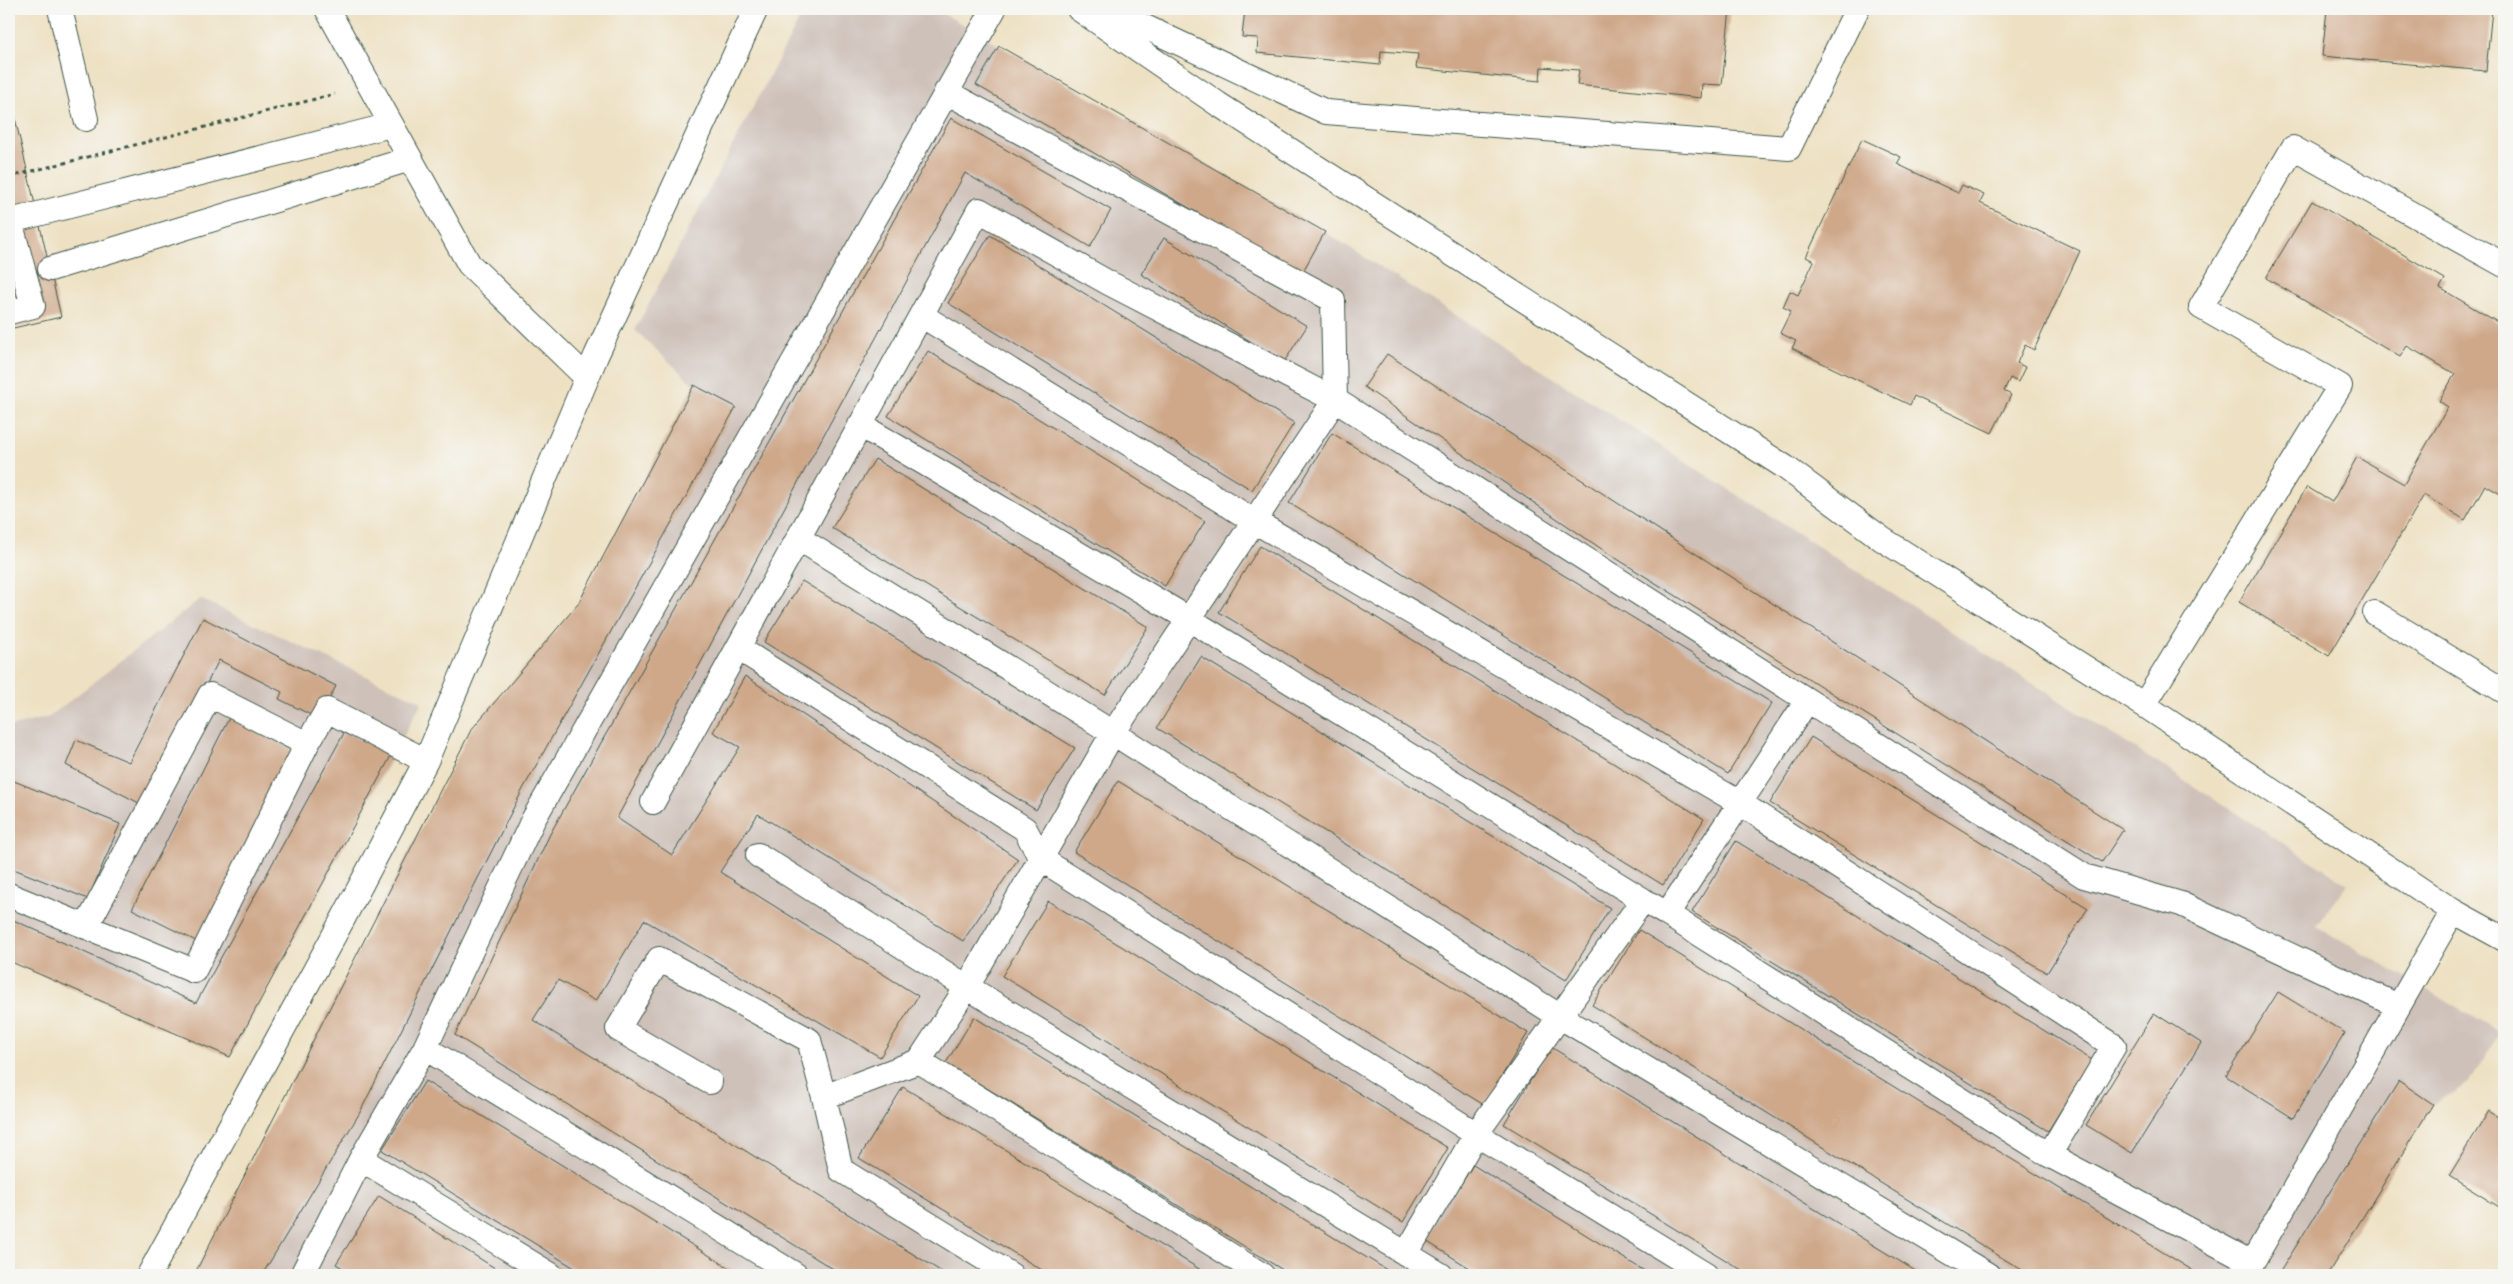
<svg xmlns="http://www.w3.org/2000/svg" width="2513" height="1284" font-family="'Shantell Sans',sans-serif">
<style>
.industrial{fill:#cec1b9}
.building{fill:#cfa88a}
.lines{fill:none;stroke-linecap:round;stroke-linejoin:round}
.service-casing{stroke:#3e5649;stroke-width:26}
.path{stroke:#3e5649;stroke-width:3;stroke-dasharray:4 4;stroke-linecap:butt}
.service{stroke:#fff;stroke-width:24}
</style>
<rect width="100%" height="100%" fill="#f6f6f2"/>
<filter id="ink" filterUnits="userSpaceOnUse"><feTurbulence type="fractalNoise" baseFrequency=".02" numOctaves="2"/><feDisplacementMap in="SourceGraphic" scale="10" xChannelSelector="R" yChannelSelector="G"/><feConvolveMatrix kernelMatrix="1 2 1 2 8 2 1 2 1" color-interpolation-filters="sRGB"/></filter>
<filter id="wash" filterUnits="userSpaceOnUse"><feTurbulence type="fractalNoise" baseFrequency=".0096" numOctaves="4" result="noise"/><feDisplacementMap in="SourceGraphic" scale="20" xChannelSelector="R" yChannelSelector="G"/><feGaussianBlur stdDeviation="1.12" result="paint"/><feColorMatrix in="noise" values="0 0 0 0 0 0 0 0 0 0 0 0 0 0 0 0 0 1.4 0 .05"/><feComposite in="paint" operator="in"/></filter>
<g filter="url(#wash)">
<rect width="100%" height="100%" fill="#eee1c3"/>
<path class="industrial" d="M805,9h131l389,223 1022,652 -31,42 184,106 -31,51 -36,21 -106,171h-2133l277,-545 107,-126 116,-219 -59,-55z
M200,599l222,103 -192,355 -221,-96v-234l40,-10z"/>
<g id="blocks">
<path class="building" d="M1245,9h485l-8,76 -20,-1 -1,14 -124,-13 2,-15 -38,-3 -1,14 -124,-13 2,-14 -37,-3 -1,14 -123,-12 1,-15 -16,-1z
M2327,9h165l-6,62 -164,-15z
M999,46l326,186 -23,41 -326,-188z
M9,92l52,225 -52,12z
M951,118l160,92 -21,37 -125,-74 -348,645 55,37 68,-108 -27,-15 32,-56 273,183 -55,82 -205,-127 -38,58 198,124 -38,61 -236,-137 -48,81 -38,-21 -25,40 414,255h-104l-388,-240 95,-201z
M1862,139l39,18 -4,7 61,29 4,-8 22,10 -4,8 100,48 -46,99 -9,-5 -8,18 8,4 -7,15 -8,-4 -6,13 7,4 -19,38 -78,-37 -4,9 -88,-42 -30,-15 4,-7 -16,-8 11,-22 -8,-4 7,-16 8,4 16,-34 -8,-4z
M2312,201l133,78 -5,9 64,38v170l-19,-11 -20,35 -41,-25 -95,161 -90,-54 68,-115 25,15 25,-45 47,27 44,-77 -9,-6 16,-27 -48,-28 -7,11 -134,-79z
M990,235l304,188 -42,67 -304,-187z
M1164,238l143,88 -23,36 -143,-88z
M928,351l277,170 -40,65 -277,-170z
M1387,354l736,476 -21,32 -496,-310 -242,-165z
M694,385l42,22 -213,382 -164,325 -97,161h-68l277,-545 107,-126z
M1332,433l440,270 -44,71 -439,-271z
M875,459l273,168 -43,68 -273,-167z
M1260,546l444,273 -41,66 -444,-273z
M802,581l273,167 -39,62 -272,-168z
M203,618l133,68 -17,33 -40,-20 3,-7 -63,-32 -53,102 -27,41 -73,-38 10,-25 53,22z
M1201,657l409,251 -44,72 -409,-252z
M229,718l70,36 -97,190 -70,-35z
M344,733l48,21 -162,303 -221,-96v-43l187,85z
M1811,737l277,171 -41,65 -277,-170z
M9,779l111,45 -32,75 -79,-32z
M1118,781l410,252 -44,72 -410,-253z
M1736,841l356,219 -44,71 -356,-219z
M1048,901l400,247 -45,74 -401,-246z
M1639,930l561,345h-170l-438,-270z
M2278,992l67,41 -52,85 -67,-42z
M2154,1013l47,30 -69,110 -46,-28z
M974,1017l421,258h-104l-345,-212z
M1551,1047l371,228h-172l-246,-151z
M425,1081l316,194h-155l-204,-125z
M2399,1081l34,23 -106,171h-49z
M903,1087l306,188h-159l-191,-117z
M2489,1111l15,10v89l-55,-34z
M1473,1165l178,110h-170l-55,-34z
M379,1196l127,79h-152l-18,-11z"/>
</g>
</g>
<g filter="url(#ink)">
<use href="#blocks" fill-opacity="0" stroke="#3e5649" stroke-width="1"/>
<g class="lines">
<defs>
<path id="service" d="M60,9l26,110
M327,9l142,255 118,114
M1079,9l139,95 567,363 97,72 262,166 309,206 51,28
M1107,9l219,103 463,36 68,-139
M946,92l387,208 2,100 -222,333 -146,254 -48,74 -95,36 17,73 170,105
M9,217l1,4 381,-96
M50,269l360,-110
M9,312l24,-6 -23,-85
M921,315l333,206 486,282 374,243 -65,109
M860,425l329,194 454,281
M798,538l315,195 446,283 429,259
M2375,613l129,78
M738,648l287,181 16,30 435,275 230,141
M2144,705l196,-319 -139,-79 92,-159 211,117
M653,802l326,-592 128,72 228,118 749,476 97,28 217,102
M758,855l209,132 474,288
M9,895l185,76 113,-227 20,-34 99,51
M1667,914l382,241 203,108
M86,927l124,-232 97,49
M425,1048l371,227
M919,1061l343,214
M710,1082l-92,-53 41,-70 150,81 15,57
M361,1159l190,116
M1406,1254l70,-120 167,-234 24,14 140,-213
M149,1275l195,-358 82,-156 170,-405 160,-347
M302,1275l59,-116 64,-111 108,-228 461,-811
M2245,1275l208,-364"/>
</defs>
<use href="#service" class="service-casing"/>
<path class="path" d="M9,177l326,-83"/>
<use href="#service" class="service"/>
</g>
</g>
<rect width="2513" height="1284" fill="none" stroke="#f6f6f2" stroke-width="30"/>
</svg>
